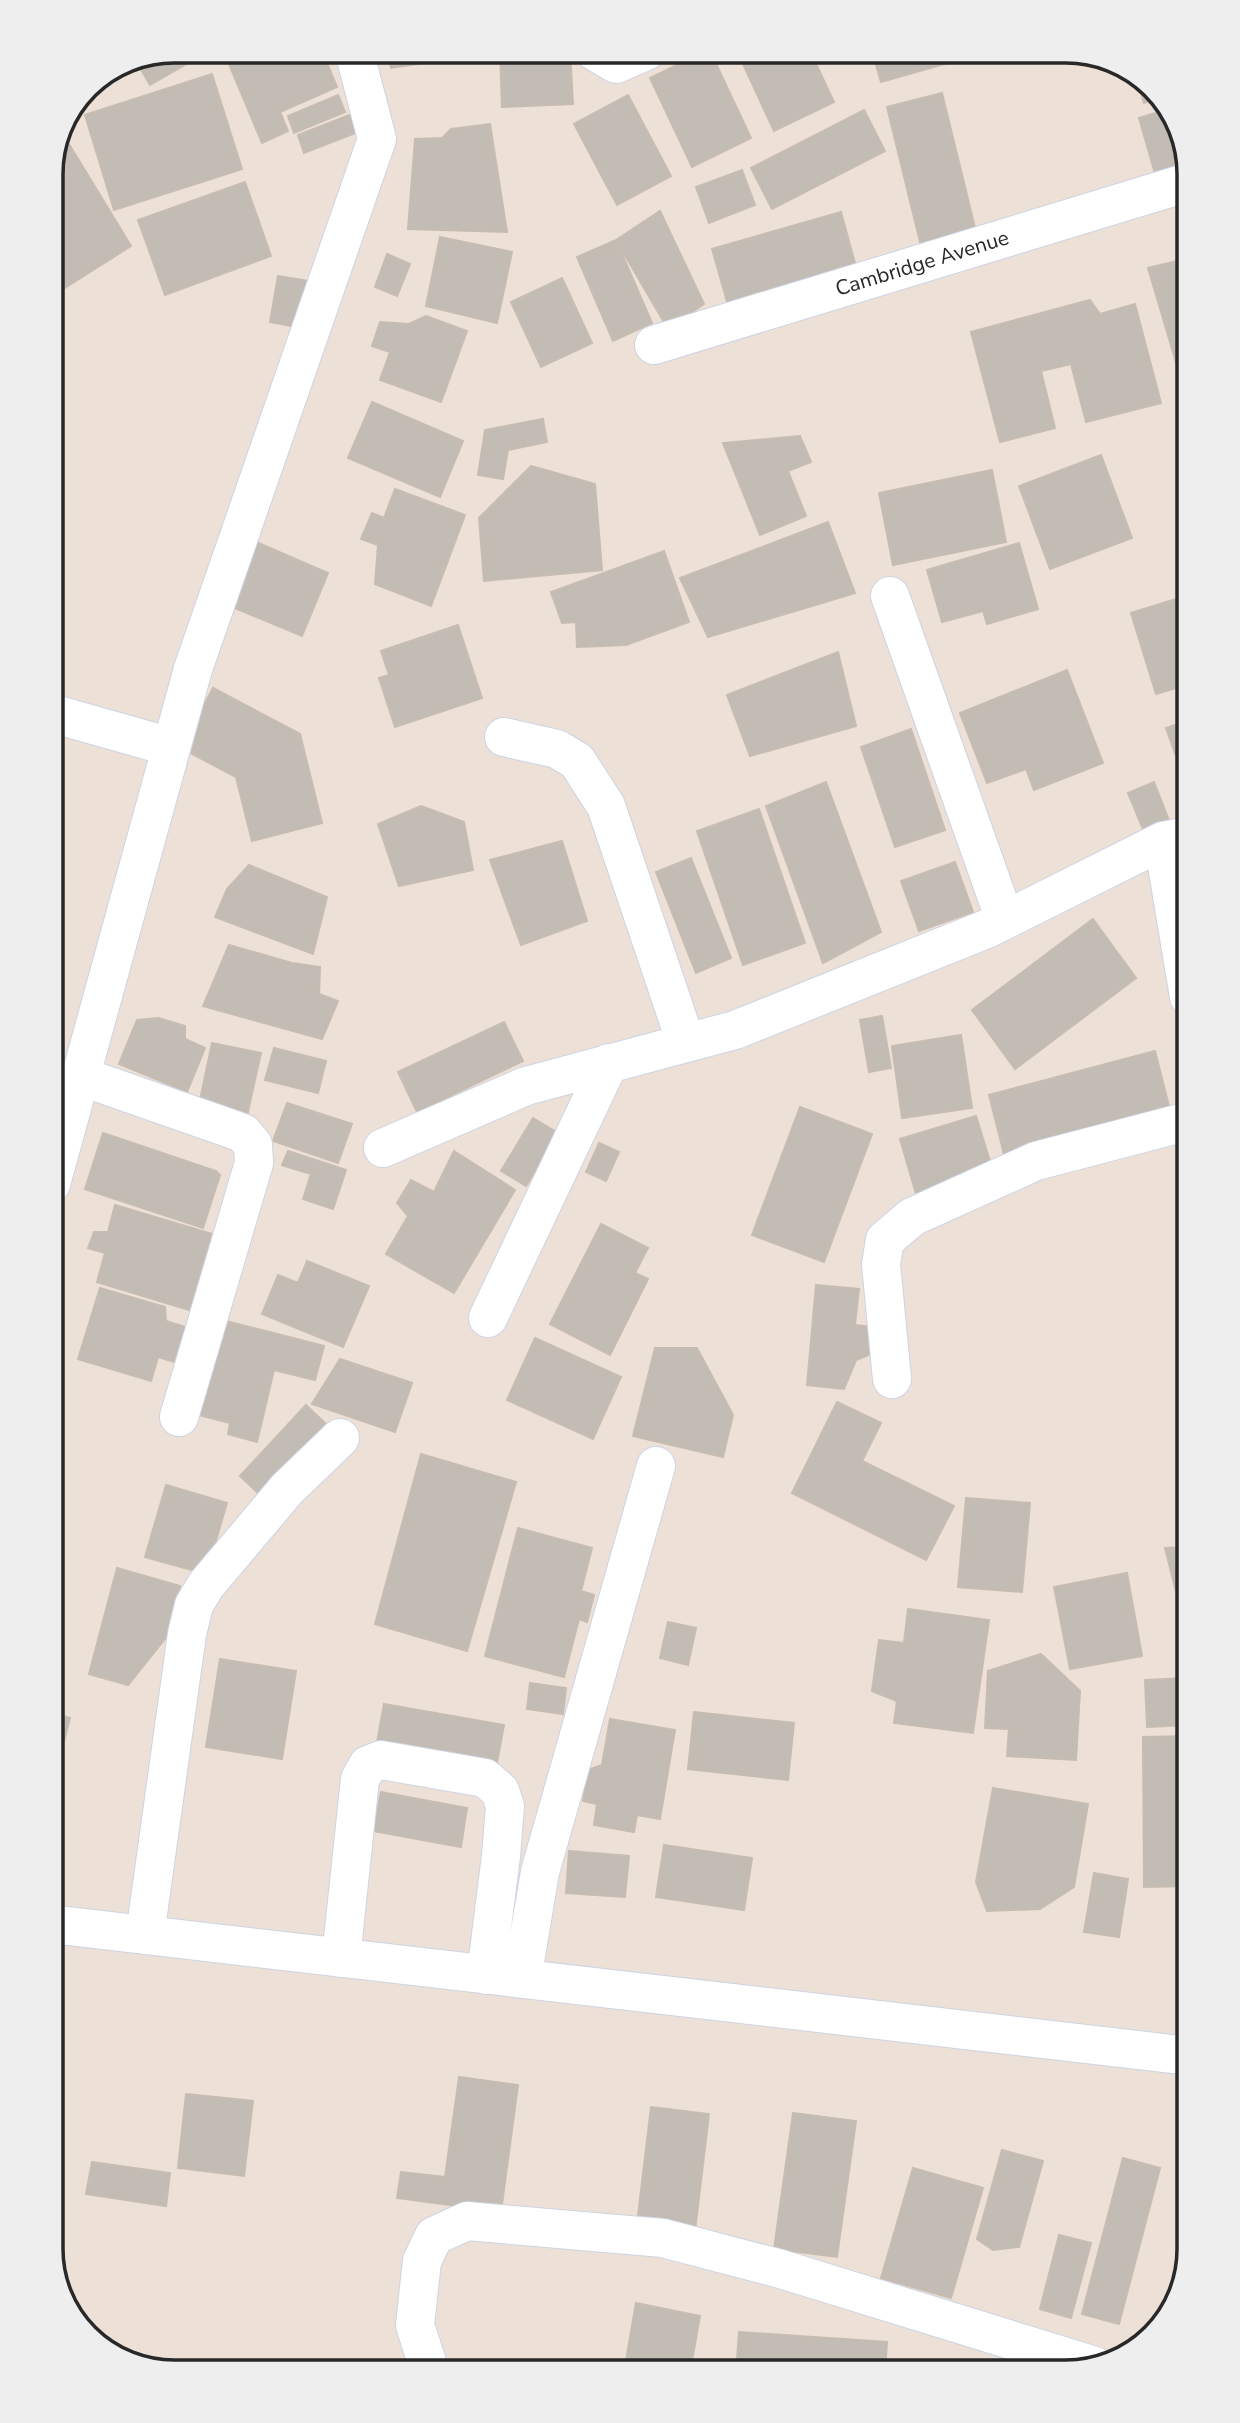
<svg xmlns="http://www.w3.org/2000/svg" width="1240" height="2423" font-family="'Nunito Sans',sans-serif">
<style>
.building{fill:#c3bcb4;stroke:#c7bcb1;stroke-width:2}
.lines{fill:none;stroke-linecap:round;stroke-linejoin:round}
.minor-casing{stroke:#cdd4e3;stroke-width:40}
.minor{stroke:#fff;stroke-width:38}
.labels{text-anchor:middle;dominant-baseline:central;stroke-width:5;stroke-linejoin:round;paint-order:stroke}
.street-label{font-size:21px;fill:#282828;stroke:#fff}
.rim{fill:none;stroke:#282828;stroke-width:3.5}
</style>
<rect width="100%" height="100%" fill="#ece0d7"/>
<path class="building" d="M174,51h35l-59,34 -15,-26z
M227,51h95l15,36 -57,25 8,19 -26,12 -38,-91z
M387,51h86v5l-82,12z
M500,51h70l3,53 -71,3z
M706,51h4l41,87 -59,29 -42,-89z
M737,51h73l24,51 -60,29z
M872,51h118l-109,31z
M132,59l3,5 -50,27 2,-4z
M212,74l30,95 -128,41 -29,-95z
M1136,74l5,2 16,22 -13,5z
M942,93l35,143 -55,14 -35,-143z
M338,95l7,17 -51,21 -6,-17z
M628,95l43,81 -54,29 -43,-81z
M864,110l21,41 -113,58 -21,-41z
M1166,110l14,17 8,40 -32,10 -17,-59z
M352,114l6,18 -54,21 -6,-18z
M490,124l17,108 -99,-3 7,-90 27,-1 9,-9z
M69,144l62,102 -76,48 -4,-7v-120l7,-16z
M742,170l13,35 -46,18 -13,-36z
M245,182l26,74 -106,39 -27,-75z
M660,211l44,93 -36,25 -52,-89z
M841,212l15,55 -128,38 -16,-56z
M440,237l72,15 -15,71 -71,-17z
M616,240l36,83 -39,18 -36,-84z
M387,254l23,10 -13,32 -22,-9z
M1189,258v117l-9,1 -32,-108z
M278,276l37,6 -8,47 -37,-7z
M562,278l30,65 -51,24 -30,-65z
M1090,300l10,14 35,-10 26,99 -75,19 -15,-58 -30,7 14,57 -55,14 -29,-110z
M426,316l41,15 -26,71 -61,-22 10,-28 -18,-6 8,-24 29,2z
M372,402l91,39 -23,56 -92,-39z
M543,419l4,23 -39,8 -5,29 -25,-4 7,-45z
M800,436l11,26 -23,9 18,45 -46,19 -37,-92z
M1101,455l31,83 -82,31 -31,-83z
M531,466l64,18 7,86 -118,11 -5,-63z
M992,470l14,72 -113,23 -14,-72z
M395,489l70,26 -34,91 -56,-22 3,-39 -17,-6 11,-26 12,5z
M828,522l27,71 -147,44 -28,-59z
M256,542l72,31 -26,63 -72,-30z
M1019,543l19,66 -51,15 -4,-13 -41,11 -15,-52z
M664,551l25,71 -63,23 -49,2 -1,-25 -14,1 -11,-31z
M1189,595v89l-33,10 -25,-81z
M458,625l24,73 -87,29 -16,-49 10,-3 -8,-24z
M838,652l18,74 -106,30 -23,-61z
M1067,670l36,93 -69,27 -8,-21 -39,14 -27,-70z
M213,688l87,46 22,89 -70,18 -16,-64 -55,-29z
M1189,720v73l-23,-65z
M911,729l34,101 -50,17 -34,-100z
M826,782l55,150 -58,31 -57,-157z
M1154,782l16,41 -25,11 -17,-41z
M421,806l43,16 9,48 -74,16 -21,-62z
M759,809l46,134 -62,22 -46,-134z
M562,841l25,80 -66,24 -31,-85z
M691,858l40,100 -35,15 -40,-101z
M955,862l18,50 -54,19 -18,-50z
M249,865l78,32 -14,57 -98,-37 12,-28z
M1093,919l43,59 -121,91 -43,-59z
M229,945l63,18 28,4 -1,27 19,7 -16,38 -119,-33z
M882,1016l9,52 -22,4 -9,-52z
M158,1018l27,8v13l20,9 -18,44 -68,-28 18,-44z
M504,1022l19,39 -106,51 -19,-40z
M961,1035l11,73 -70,10 -10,-72z
M212,1043l49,10 -14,63 -48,-11z
M274,1048l52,13 -8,32 -53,-13z
M1155,1051l17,67 -166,44 -17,-67z
M287,1103l65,21 -14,39 -65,-22z
M800,1107l72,27 -48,128 -72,-27z
M976,1116l17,55 -77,23 -16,-55z
M533,1118l25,15 -32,53 -25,-15z
M103,1133l113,38 4,4 -17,53 -118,-39z
M599,1143l20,9 -13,29 -20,-9z
M288,1151l58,19 -13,39 -30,-10 8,-25 -29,-9z
M454,1151l61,39 -61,103 -68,-39 22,-38 -11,-13 14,-23 23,12z
M115,1205l97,29 -23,76 -92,-28 8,-29 -17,-5 6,-16h14z
M601,1224l47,24 -13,25 13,6 -38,76 -60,-31z
M307,1261l62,25 -26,61 -81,-33 16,-39 20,8z
M816,1285l43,4 -4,36 18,2 -2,27 -15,6 -12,29 -37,-4z
M100,1288l65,19 1,14 22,7 -10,35 -20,-6 -7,24 -73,-22z
M222,1320l102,26 -9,34 -41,-10 -17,72 -29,-8 2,-11 -31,-8z
M535,1338l86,39 -28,62 -86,-39z
M655,1348h42l36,67 -10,42 -90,-21z
M340,1359l72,24 -17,49 -83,-28z
M837,1402l44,21 -19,38 92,45 -28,54 -134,-67z
M306,1405l20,19 -66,71 -20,-19z
M421,1454l95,28 -49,169 -92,-27z
M166,1485l61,18 -21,71 -61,-17z
M966,1498l64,5 -8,89 -64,-5z
M518,1528l74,20 -11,43 13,4 -7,27 -8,-3 -15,58 -79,-21z
M1189,1547v96l-24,-95z
M117,1568l63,18 4,29 -56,70 -39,-11z
M1127,1573l15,83 -72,13 -16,-82z
M908,1609l81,11 -16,113 -79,-10 3,-22 -25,-10 7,-51 25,3z
M668,1622l28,6 -8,37 -28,-7z
M1041,1654l39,37 -4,69 -69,-4 2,-27 -24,-1 3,-57z
M220,1659l76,12 -14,88 -76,-12z
M1189,1678v47l-42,2 -2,-47z
M530,1683l36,5 -3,26 -36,-5z
M384,1704l120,21 -9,48 -120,-20z
M694,1712l100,11 -6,57 -100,-11z
M51,1713l19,5 -18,69h-1z
M610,1719l65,11 -15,89 -23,-4 -3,17 -40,-7 3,-21 -14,-3 5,-31 14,-5z
M1189,1736v150l-45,1 -1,-150z
M993,1788l95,16 -14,83 -34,22 -53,2 -11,-29z
M381,1792l86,16 -6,39 -88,-16z
M664,1845l88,13 -8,52 -88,-13z
M569,1851l60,5 -4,41 -59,-4z
M1094,1873l34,6 -9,58 -35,-5z
M459,2077l59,8 -17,127 -104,-14 4,-26 44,5z
M186,2094l67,7 -9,75 -66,-8z
M651,2107l58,7 -14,117 -58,-7z
M793,2113l63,8 -19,136 -63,-8z
M1002,2150l41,11 -24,86 -26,3 -16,-11z
M1123,2158l37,10 -41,156 -37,-10z
M92,2162l78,11 -4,33 -80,-12z
M913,2168l70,20 -32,110 -70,-20z
M1059,2235l32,8 -20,75 -31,-9z
M636,2303l64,13 -10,56h-33l-32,-6z
M739,2332l148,10 -2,30h-149z"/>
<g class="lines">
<defs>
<path id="minor" d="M594,51l22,13 30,-13
M654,345l535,-163
M890,596l115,324
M51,713l120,34
M504,737l53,12 20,12 29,45 80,237
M1163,841l26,156
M80,1076l163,57 10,12 1,18 -75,254
M383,1148l143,-62 209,-56 254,-102 174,-87 26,-5
M51,1184l142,-515 184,-530 -23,-88
M488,1318l121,-255
M892,1379l-11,-115 4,-24 27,-23 124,-56 153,-40
M51,1924l1138,132
M145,1935l42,-301 7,-29 12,-20 81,-96 53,-51
M341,1958l19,-179 8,-14 13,-5 104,18 15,13 5,15 -4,50 -15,119
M522,1979l18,-107 116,-406
M430,2372l-15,-47 7,-64 12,-25 33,-15 196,17 118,31 314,97"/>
</defs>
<use href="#minor" class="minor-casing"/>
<use href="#minor" class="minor"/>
</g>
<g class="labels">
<g class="street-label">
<text transform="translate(922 263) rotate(-17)">Cambridge Avenue</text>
</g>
</g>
<path d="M0 0H1240V2423H0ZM174 63H1066A111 111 0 0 1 1177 174V2249A111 111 0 0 1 1066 2360H174A111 111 0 0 1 63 2249V174A111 111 0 0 1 174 63Z" fill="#eee" fill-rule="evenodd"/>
<path class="rim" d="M174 63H1066A111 111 0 0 1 1177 174V2249A111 111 0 0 1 1066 2360H174A111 111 0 0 1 63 2249V174A111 111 0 0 1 174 63Z"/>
</svg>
